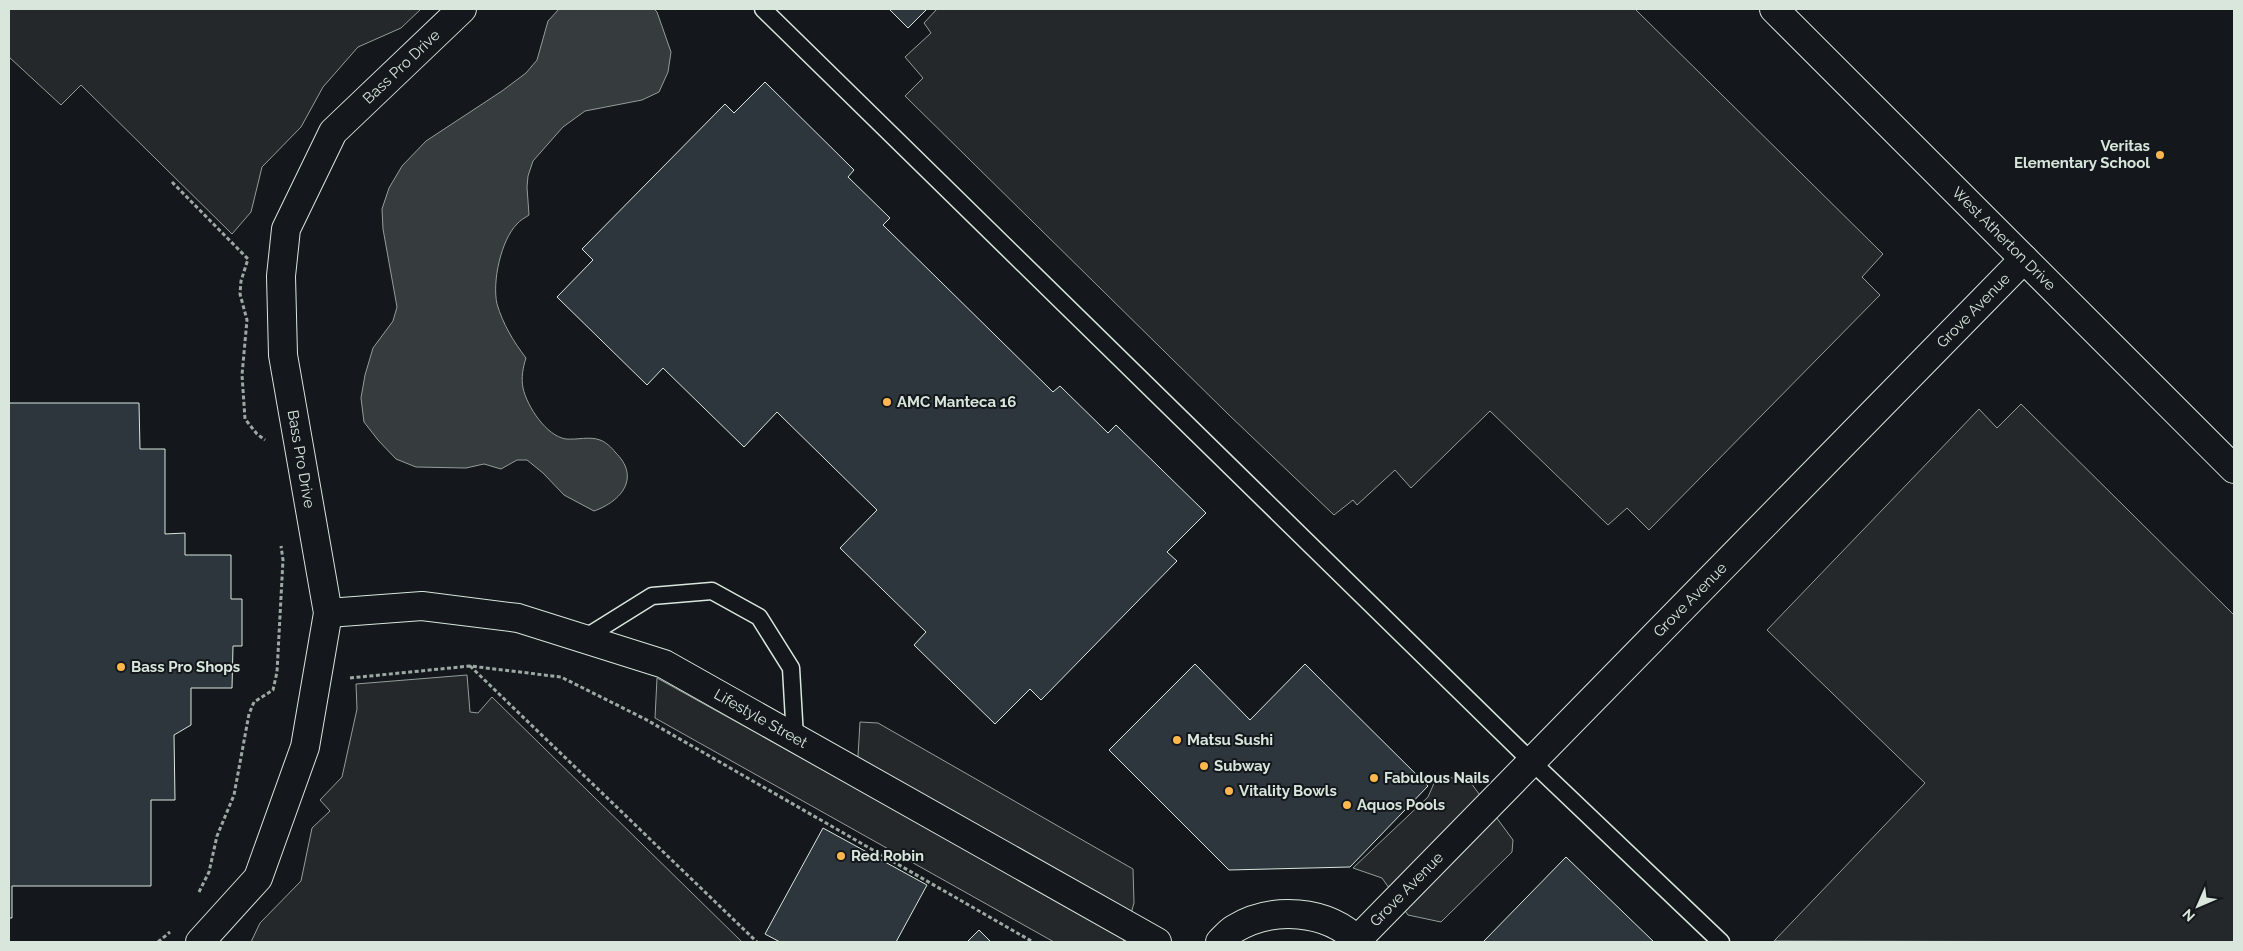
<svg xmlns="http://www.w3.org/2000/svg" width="2243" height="951" font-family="Raleway,sans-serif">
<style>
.parking{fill:#24282b;stroke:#939e99}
.water{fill:#363b3e;stroke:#939e99}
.building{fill:#2c363c;stroke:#d8e6dc}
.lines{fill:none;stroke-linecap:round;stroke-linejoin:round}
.lane-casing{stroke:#d8e6dc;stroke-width:19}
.street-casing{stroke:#d8e6dc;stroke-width:30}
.secondary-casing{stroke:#d8e6dc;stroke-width:30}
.path{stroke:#9da8a2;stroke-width:3;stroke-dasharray:4 2.5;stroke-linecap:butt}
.lane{stroke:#14181c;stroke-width:16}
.street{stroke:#14181c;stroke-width:28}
.secondary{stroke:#14181c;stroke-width:28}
.poi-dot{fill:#ffb74d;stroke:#14181c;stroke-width:2}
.labels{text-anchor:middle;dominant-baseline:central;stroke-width:4;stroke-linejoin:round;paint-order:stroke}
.street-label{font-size:15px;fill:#d8e6dc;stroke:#14181c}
.poi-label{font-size:15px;font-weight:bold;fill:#d8e6dc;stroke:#14181c;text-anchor:start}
</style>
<rect width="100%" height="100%" fill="#14181c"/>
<path class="parking" d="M9,9h412l-20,19 -43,19 -35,40 -22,40 -39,40 -11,45 -19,22 -151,-149 -20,20 -52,-48z
M937,9h698l248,245 -21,23 18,18 -231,235 -22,-22 -19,17 -118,-114 -79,77 -16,-18 -38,35 -4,-5 -19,15 -106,-101 -323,-318 18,-18 -18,-21 26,-24 -7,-10z
M2021,404l213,211v327l-460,-1 151,-158 -158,-153 212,-221 18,19z
M467,675l3,37 8,1 14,-16 250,245h-491l9,-19 41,-42 11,-53 18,-17 -10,-11 22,-23 15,-68 -1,-25z
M657,678l186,103 15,-25 2,-34 18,1 255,146 1,34 -11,39h-69l-399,-224z
M1438,774l33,9 42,57 -1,12 -71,70 -33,-7 -26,-37 -29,-10 75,-71z"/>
<path class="water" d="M559,9h95l3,3 14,40 -3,20 -9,20 -17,8 -57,11 -22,16 -30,34 -5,15 -1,11 2,28c-4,3 -9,5 -12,9 -16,16 -25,58 -20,80 6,20 16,37 29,54 -3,9 -5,20 -3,30 4,18 23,48 43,51 11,1 24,-3 34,1 6,2 12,8 15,12 26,25 7,49 -21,59l-30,-16 -21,-22 -16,-13h-10l-16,9 -17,-5 -18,4 -50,-1 -20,-8 -18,-19 -14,-18 -3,-24 4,-23 8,-27 20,-27 4,-14 -14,-78 -1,-20 7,-21 13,-22 24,-25 76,-50 24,-18 11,-13 11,-39z"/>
<path class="building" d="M889,9h38l-19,19z
M765,82l89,88 -6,7 42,41 -7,7 170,167 7,-6 48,47 8,-8 90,88 -39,39 10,9 -136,139 -11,-11 -35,35 -81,-79 12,-13 -86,-84 37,-38 -100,-98 -33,35 -81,-79 -16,17 -90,-88 36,-37 -11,-11 143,-145 9,9z
M9,403h130l1,46h25v85l20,-1v22h46v44h11v47h-9l-1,42h-41v37l-17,10 1,65h-24v86h-139v32h-3z
M1195,664l55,56 55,-56 123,122 -78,81 -121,3 -120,-120z
M823,828l104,57 -31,57h-116l-15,-8z
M1566,857l88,85h-171z
M979,930l12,12h-24z"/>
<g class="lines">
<defs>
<path id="lane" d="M763,9l769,753 189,180
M583,639l69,-43 60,-5 47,26 32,51 4,70"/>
<g id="street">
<path id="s1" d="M328,613l94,-7 96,12 146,46 493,278"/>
<path id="s2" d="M1357,940l667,-681"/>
<path id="s3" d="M200,942l58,-64 47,-131 23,-134 -45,-258 -2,-79 5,-47 47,-97 129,-123"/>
<path d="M1220,942c4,-4 9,-10 14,-13 38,-23 93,-20 125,13"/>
</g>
<g id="secondary">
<path id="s4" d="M1774,9l460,460"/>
</g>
</defs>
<use href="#lane" class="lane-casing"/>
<use href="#street" class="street-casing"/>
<use href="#secondary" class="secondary-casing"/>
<path class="path" d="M172,182l76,77 -7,22 -1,13 7,26 -5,55 3,44 12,15 8,6
M470,666l287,276
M350,678l120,-12 91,11 84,42 388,223
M199,892l10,-20 8,-36 17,-41 15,-81 5,-12 19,-12 4,-18 6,-112 -2,-14
M158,942l12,-10"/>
<use href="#lane" class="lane"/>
<use href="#street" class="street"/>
<use href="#secondary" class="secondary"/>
</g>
<g class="poi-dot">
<circle cx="2160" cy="155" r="5"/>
<circle cx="887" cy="402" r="5"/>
<circle cx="121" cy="667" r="5"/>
<circle cx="1177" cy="740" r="5"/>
<circle cx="1204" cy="766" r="5"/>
<circle cx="1374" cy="778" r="5"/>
<circle cx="1229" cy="791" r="5"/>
<circle cx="1347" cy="805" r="5"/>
<circle cx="841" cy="856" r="5"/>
</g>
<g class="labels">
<g class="street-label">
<text stroke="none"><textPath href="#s3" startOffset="952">Bass Pro Drive</textPath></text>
<text stroke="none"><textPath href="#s4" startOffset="325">West Atherton Drive</textPath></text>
<text stroke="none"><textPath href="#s2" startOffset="881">Grove Avenue</textPath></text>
<text transform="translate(301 459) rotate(80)">Bass Pro Drive</text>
<text stroke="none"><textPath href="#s2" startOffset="476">Grove Avenue</textPath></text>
<text stroke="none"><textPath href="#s1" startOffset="455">Lifestyle Street</textPath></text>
<text stroke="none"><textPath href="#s2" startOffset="71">Grove Avenue</textPath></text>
</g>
<g class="poi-label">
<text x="2150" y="146" text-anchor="end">Veritas<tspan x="2150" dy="17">Elementary School</tspan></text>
<text x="897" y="402">AMC Manteca 16</text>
<text x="131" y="667">Bass Pro Shops</text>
<text x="1187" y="740">Matsu Sushi</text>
<text x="1214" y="766">Subway</text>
<text x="1384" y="778">Fabulous Nails</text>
<text x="1239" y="791">Vitality Bowls</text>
<text x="1357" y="805">Aquos Pools</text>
<text x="851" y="856">Red Robin</text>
</g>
</g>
<rect width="2243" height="951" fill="none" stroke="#d8e6dc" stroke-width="20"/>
<g transform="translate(2198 906) rotate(225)" stroke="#14181c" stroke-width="4" paint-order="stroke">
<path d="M0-4L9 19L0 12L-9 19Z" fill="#d8e6dc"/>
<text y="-8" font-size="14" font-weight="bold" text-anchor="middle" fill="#d8e6dc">N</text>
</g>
</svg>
